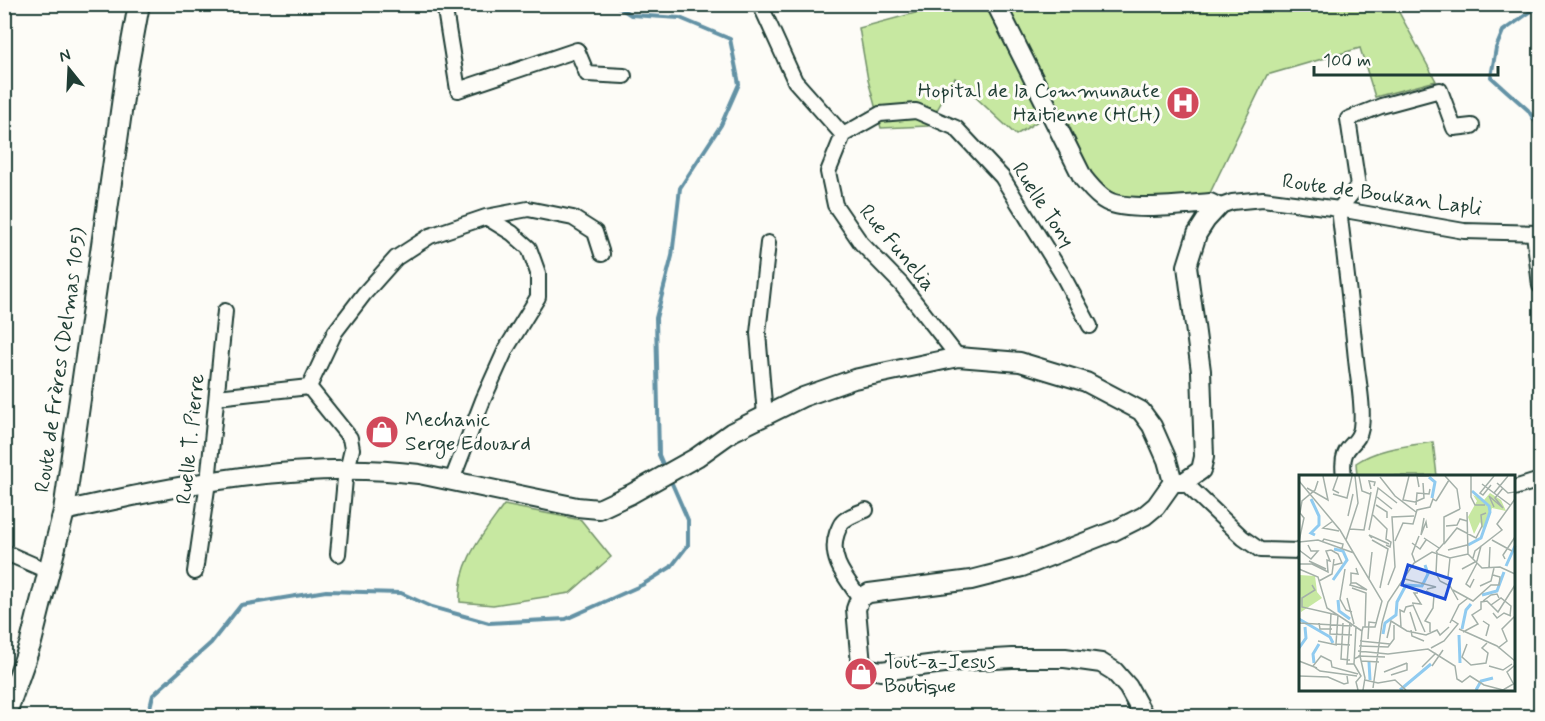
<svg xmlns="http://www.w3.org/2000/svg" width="1545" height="721" font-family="Mynerve,sans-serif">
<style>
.green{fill:#c7e8a1;stroke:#73926a;stroke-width:1.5}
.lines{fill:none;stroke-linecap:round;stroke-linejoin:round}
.stream{stroke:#6392a5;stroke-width:4}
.minor-casing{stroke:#1f3d34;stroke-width:18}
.tertiary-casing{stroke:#1f3d34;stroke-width:22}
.secondary-casing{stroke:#1f3d34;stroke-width:24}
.minor{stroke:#fdfcf7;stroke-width:14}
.tertiary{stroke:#fdfcf7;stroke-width:18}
.secondary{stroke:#fdfcf7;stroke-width:20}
.labels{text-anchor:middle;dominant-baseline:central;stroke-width:6;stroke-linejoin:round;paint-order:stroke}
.poi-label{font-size:21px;fill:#1f3d34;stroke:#fdfcf7;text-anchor:start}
.street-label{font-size:21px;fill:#1f3d34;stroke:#fdfcf7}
.inset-river{fill:none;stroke:#90cbf0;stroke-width:3}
.inset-road{fill:none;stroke:#a4b0a9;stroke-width:1.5}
.view{fill:#1d4ed8;fill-opacity:0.15;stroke:#1d4ed8;stroke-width:3}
.inset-edge{fill:none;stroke:#1f3d34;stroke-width:3}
</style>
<rect width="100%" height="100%" fill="#fdfcf7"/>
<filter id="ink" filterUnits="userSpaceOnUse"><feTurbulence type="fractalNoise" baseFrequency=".0167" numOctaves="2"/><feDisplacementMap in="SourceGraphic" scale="12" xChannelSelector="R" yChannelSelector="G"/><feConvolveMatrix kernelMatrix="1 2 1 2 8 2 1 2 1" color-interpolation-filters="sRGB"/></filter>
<g filter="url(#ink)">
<path class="green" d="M945,5h43l58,111 -30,19 -61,-57 -27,48 -47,2 -13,-48 -9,-52z
M1003,5h392l41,76 -61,16 -15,-49 -93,27 -59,122 -95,1 -23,-25 -21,-48z
M1433,442l4,34h-80l-1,-13c22,-15 51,-17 77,-21z
M504,505l77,15 30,37 -41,36 -77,12 -33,-3c-2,-40 22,-66 44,-97z"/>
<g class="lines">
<path class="stream" d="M614,4l17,11 49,3 50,21 9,45 -18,41 -41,63 -8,68 -16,62 3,137 6,14
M1540,5l-37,26 -7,17 -5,29 37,33 12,19
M148,716l5,-21 58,-52 30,-38 85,-14 75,2 31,14 57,16 77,-4 76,-34 29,-18 17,-22v-25l-18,-41"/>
<defs>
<path id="minor" d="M444,4l14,86 119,-40 10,24 37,2
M760,4l35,77 48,54 -15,37 7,33 26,38 40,41 57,73
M843,135l37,-21 36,-3 40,17 46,49 60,97 28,52
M1218,207l14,-5 31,-3 76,10 125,22 76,2
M1534,233l6,53
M309,387l26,-55 29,-38 32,-36 34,-22 56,-19 42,-8 45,9 22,14 7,22
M217,397l92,-10 41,51 2,11 -7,30 -7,75
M765,415l-7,-82 10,-90
M1344,476c-5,-34 14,-28 17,-48 3,-22 -3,-47 -5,-69 -5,-50 -11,-100 -17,-150l19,-23 -10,-67 33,-13 59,-16 14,38 18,-2
M452,480l31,-80 23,-51 32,-52v-24l-9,-25 -17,-15 -26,-16
M1184,482l59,56 17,12 40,1
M1514,488l26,-8
M4,552l46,20
M195,572l13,-90 17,-171
M860,598c-14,-20 -32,-39 -23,-65 1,-2 3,-8 4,-9 5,-7 17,-11 25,-14"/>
<path id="tertiary" d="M996,4l87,174c7,8 14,18 24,23 22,11 77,4 103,2l8,4 -12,13 -9,14 -10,32 14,105 3,86 -3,13 -17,12h-11
M64,511c116,-26 236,-52 355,-37l158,33 22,2 32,-15 66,-37 35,-25 71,-35 51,-18 104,-22 62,5 66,20 55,29 11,15 15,34 6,22 -17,24 -12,10 -30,15 -92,36 -51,13 -102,13 -9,5 -4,11 5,55 10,5 10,2 79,-10 52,-3h53l36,5 13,8 14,16 16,29"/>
<path id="secondary" d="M5,716l26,-74 33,-131 63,-441 12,-66"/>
</defs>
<use href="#minor" class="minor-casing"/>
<use href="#tertiary" class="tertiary-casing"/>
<use href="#secondary" class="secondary-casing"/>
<use href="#minor" class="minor"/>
<use href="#tertiary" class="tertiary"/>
<use href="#secondary" class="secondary"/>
</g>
</g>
<defs>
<symbol id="hospital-disc" viewBox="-11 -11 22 22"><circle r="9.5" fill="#d1495b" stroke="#fdfcf7"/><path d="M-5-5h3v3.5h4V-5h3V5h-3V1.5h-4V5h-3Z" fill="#fff"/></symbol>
<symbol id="shop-disc" viewBox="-11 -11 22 22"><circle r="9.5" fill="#d1495b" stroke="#fdfcf7"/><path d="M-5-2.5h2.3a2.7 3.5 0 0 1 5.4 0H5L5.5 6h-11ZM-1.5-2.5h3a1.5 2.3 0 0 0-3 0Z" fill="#fff"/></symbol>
</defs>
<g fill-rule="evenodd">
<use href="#hospital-disc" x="1164" y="84" width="38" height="38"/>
<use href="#shop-disc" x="363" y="413" width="38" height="38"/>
<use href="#shop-disc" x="842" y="655" width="38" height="38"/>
</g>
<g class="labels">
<g class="poi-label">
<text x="1160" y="91" text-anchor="end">Hopital de la Communaute<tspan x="1160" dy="24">Haitienne (HCH)</tspan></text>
<text x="405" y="420">Mechanic<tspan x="405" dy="24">Serge Edouard</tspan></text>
<text x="884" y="662">Tout-a-Jesus<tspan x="884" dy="24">Boutique</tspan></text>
</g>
<g class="street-label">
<text transform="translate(1382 195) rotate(8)">Route de Boukan Lapli</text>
<text transform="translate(1043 205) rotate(57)">Ruelle Tony</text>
<text transform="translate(897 248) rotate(50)">Rue Funelia</text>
<text transform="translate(61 360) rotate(-82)">Route de Frères (Delmas 105)</text>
<text transform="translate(191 439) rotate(-84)">Ruelle T. Pierre</text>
</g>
</g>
<g transform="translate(1299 475)">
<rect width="216" height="216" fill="#fdfcf7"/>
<path d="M191,18l11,7 5,11 -14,-3 -6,19 -3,2 -3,-7 -6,12 -6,-17 9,-16 -4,-6 11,5zM0,100l16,1 2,16 5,6 -21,14z" fill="#c7e8a1"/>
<path class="inset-river" d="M130,2l6,5 -3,16M12,24l8,17v9l-8,8 4,2M169,70l13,-7 9,-26 -1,-6 -17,-15M207,91l9,-20M34,105l14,-20 -4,-9 -9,-2M183,120l15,-4 7,-19M39,125l1,11 11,8M0,144l31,18 3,6M163,154l4,-19 5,-6M84,159l2,-11 11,-8 1,-13 9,-17 16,1 6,-12 -3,-9M160,160l1,28M0,173l7,-10 -1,-11M70,187l1,18M15,188l-1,-9 6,-10M101,215l31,-26M177,215l5,-9 12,-3"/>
<path class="inset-road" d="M39,1l-5,14 6,3M60,1l3,15 8,3M110,1l-6,24 12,2M146,1l12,13 3,20M172,1v21l4,8h10M81,2l15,19 21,16M0,6l41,49 42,71 -7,26h-12l-1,4M198,8l11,10 7,-1M183,9l28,21M192,10l-8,10 -3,-2 14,-17M120,12l-2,-11h12M8,13l21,12 -5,-24M72,14l-2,-8 6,1 -1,4M195,18l14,-17M34,19l14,4 5,-22M78,22l15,12M137,26l13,-21M116,27l9,-4 -1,-15M77,30l11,7v6M117,30l1,-12 12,1 1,-5M195,32l-5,-11 14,12 -8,-10 8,-10M168,37l1,42M1,38l2,-12 13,-11 3,-9M74,40l14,14 -1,10 5,3 -1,5 -4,-2M49,41l5,-22M125,43l-3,17 5,-13 1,6M34,46l-10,7 16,3M147,51l11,-1 3,-6 7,2M51,54l14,1 7,-38M70,55l9,-42 19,15M73,63l-3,-3 20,9M125,63l15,10M47,65l12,-37 -3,-27M73,65l16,9 -8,39M193,65l20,11M0,66l5,-23 -4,-5M96,66l8,-18 10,1 4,-14 13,-3 3,-8 3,2M0,67l19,-2 36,13M23,67l2,-3 19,5 -1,5M113,68l8,6 6,-9M145,69l13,-16 19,10 6,-12 -1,-11 5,-2M0,75l12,9 7,-8h-7l-3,-6M32,75l7,4 4,9 -8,2M149,75l19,-5M137,77l8,-9v-26l16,-8M138,77l-1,21 4,8M174,83l2,-7 27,-21 -5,-6 18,-25M206,84l-2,-4 12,-18M10,86l17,8M116,87l-3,-8 7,-18M0,89h13l16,8 -1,-12 3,1 -4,-10 5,-1M190,93l1,-21M0,94l19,8 9,31 35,23M46,94l-5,30 6,11 6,2M163,94l15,-8 4,-15M149,102l2,-19M70,104l3,-27M106,104l31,8 -9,2M175,104l-4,8 -4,-3 11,-21M20,106l13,-7 2,-15M141,106l10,5 8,14M52,108h5l11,7 -17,-5zM52,108v-10l7,1 -2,-6M13,110l3,5 -13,8v9l35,8M89,110l7,-18 -3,-50 22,-1M181,111l11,-5 3,-13M53,113l14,5 -1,34M154,115l20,11 18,-16h8l1,-8 -7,-2M127,116l8,4 -1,13 -8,13 5,2v9M48,123l7,26M184,126l8,-6 6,-1 2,4M113,128l9,1 -7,-11h4M114,130l12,27M192,130l10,-7 10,8 -1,10M111,137l6,19M32,138l-1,21 22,1M194,138l4,5 7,-5 7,3M39,140l-2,29 14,1M184,146l6,4 -3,11M51,147l-3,42h7M0,148l53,3M20,148l1,6h12M44,148l-2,36 9,1M83,148l6,-21 26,-39 18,-11 18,6 18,-4 14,14 18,-1 15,7M151,148l9,-18 9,-7M102,152l-1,-17 4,2 2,-5 8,-2M160,154l38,17 18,15M112,155l1,6 12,5M164,157l15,-8 -6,-9 9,-6v-7l6,-1 11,11 17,-27M88,163l4,-17 16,10 19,4 11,-5 3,5 9,-8M69,164l1,-17 8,1M19,166l19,4M61,166l30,3M168,169l-5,13 9,8 15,-2 2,-10 -6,-5 5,-5M60,171l29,1 6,-8v-14M132,173l13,-7 14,-17 -6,-4M199,173l9,-7 -5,-12 13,-13M59,176l30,3 40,-5 27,17 2,13 5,3 8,-6 14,9 19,5 12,-7M59,181l27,1M61,181l5,22 -2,12M55,184l6,-3 2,-25M0,186l18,7M62,186l18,1M55,189l2,-38M55,189l7,12 -5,6 2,8M133,191l11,-16M190,191l14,4 9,-6M123,192l14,-14M85,197l23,-9M92,200l16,-5v-7M0,201l29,1 16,7 4,-1 -1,-7M58,201l-37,-5 -7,-5 8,-10 10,5 1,6 26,7M66,205l13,3 17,-3 11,10M214,208l-6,-11 8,-7M74,213l9,-65"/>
<path class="view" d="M109,90l43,14 -6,20 -43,-14z"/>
<rect width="216" height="216" class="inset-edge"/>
</g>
<rect width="1545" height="721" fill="none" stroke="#fdfcf7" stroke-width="24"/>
<rect x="12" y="12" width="1521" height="697" fill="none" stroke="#1f3d34" stroke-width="2" filter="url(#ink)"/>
<g transform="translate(69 69) rotate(342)" stroke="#fdfcf7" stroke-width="4.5" paint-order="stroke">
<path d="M0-4.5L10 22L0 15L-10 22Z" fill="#1f3d34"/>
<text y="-9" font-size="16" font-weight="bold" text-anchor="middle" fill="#1f3d34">N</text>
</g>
<path d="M1314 66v9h184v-9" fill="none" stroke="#1f3d34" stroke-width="3"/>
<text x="1323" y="66" font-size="18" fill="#1f3d34" stroke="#fdfcf7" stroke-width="4.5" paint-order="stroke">100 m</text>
</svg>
